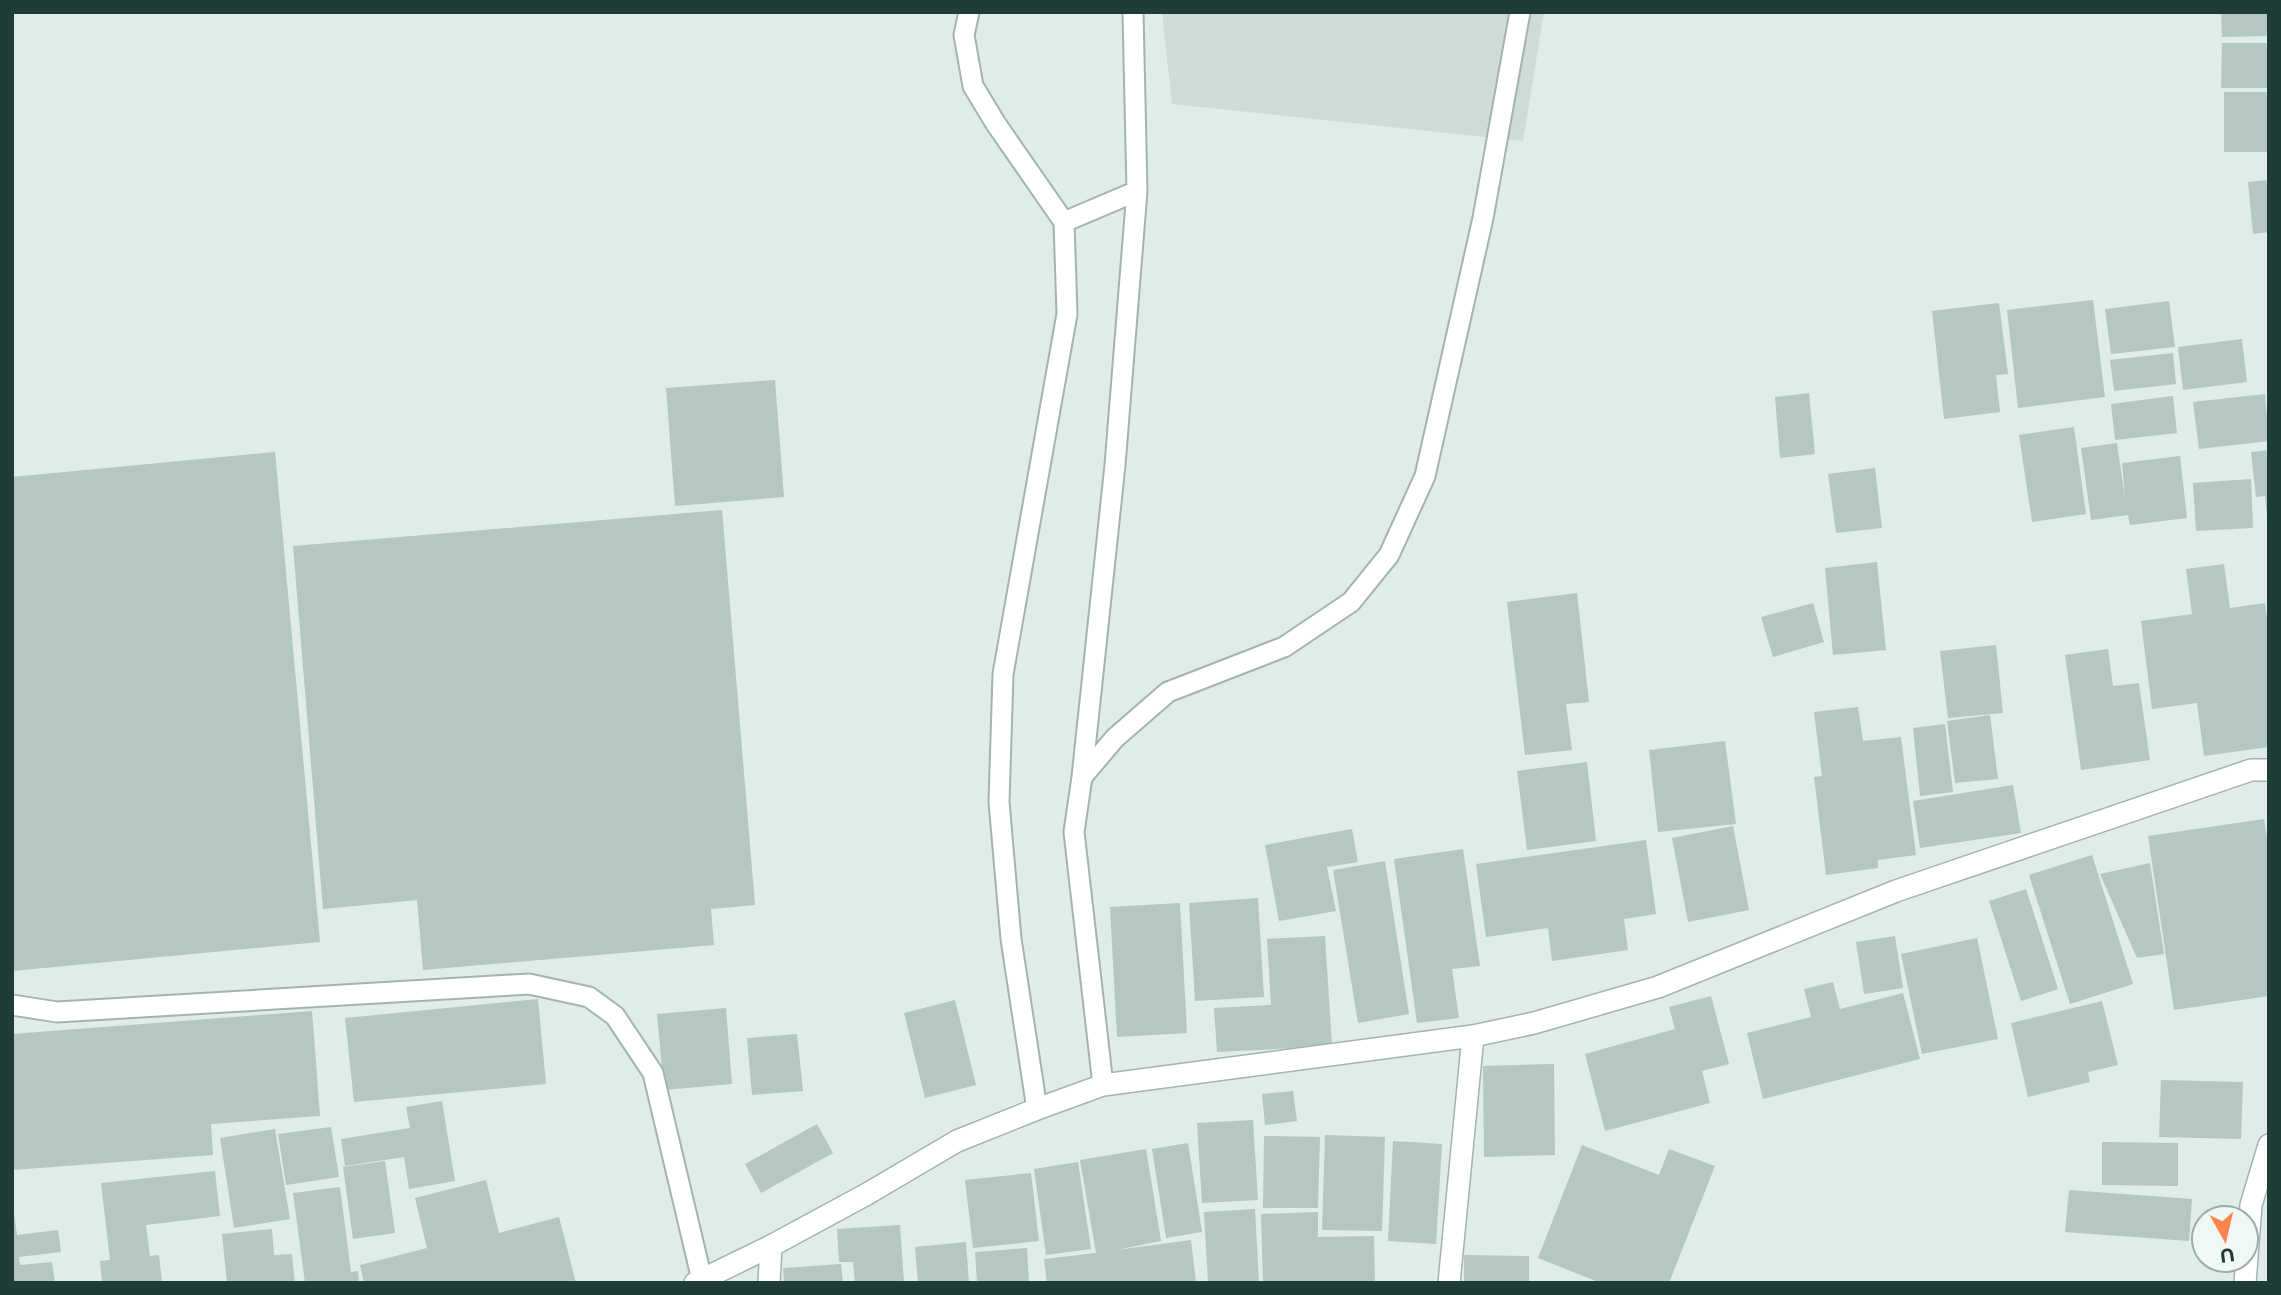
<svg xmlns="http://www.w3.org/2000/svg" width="2281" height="1295" font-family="Montserrat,sans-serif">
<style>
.built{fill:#cddcd6}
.building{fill:#b4c7c0}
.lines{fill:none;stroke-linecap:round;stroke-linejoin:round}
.service-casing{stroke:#a2b4af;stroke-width:23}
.minor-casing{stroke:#a2b4af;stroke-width:24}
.tertiary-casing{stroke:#a2b4af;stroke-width:24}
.service{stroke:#fff;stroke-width:19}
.minor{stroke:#fff;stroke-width:21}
.tertiary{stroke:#fff;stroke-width:21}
</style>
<rect width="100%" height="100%" fill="#dfece7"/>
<path class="built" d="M1162,12h382l-21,129 -351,-37z"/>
<path class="building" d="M2221,12h48v24l-47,1z
M2222,43h47v45h-48z
M2224,92h45v60h-45z
M2269,180v52l-16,2 -5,-52z
M2093,300l12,97 -87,11 -11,-98z
M2169,301l6,46 -64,7 -6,-45z
M1999,303l9,71 -12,1 4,37 -56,7 -12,-108z
M2242,339l5,43 -64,8 -5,-43z
M2173,353l3,31 -62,7 -4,-31z
M775,380l9,117 -109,9 -9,-118z
M1809,393l6,61 -35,4 -5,-61z
M2265,394l4,47 -70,8 -6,-47z
M2173,396l4,37 -62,7 -4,-36z
M2074,427l12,87 -54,8 -13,-87z
M2117,443l8,56 -3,-36 58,-7 7,62 -57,7 -2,-10 -37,5 -10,-72z
M2269,450v66h-2l-2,-20 -9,1 -5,-45z
M275,452l45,490 -308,29v-494z
M1875,468l7,60 -46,5 -8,-59z
M2251,479l2,49 -57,3 -3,-48z
M722,510l33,395 -44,4 3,36 -291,25 -6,-70 -94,9 -30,-363z
M1877,562l9,88 -53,5 -8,-87z
M2224,564l6,44 35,-5 4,28v116l-65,9 -7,-53 -45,6 -11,-88 51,-7 -6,-45z
M1577,593l12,109 -23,2 6,46 -47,5 -18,-153z
M1813,603l11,39 -51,15 -12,-40z
M1996,645l7,68 -55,5 -8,-67z
M2108,649l5,37 26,-3 11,77 -69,10 -16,-115z
M1858,707l5,34 38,-4 15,118 -38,5v8l-52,7 -12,-98 8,-1 -8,-64z
M1990,715l8,64 -43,4 -8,-62z
M1945,724l8,68 -33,4 -7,-68z
M1725,741l11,83 -78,8 -9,-82z
M1587,762l9,79 -69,9 -10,-79z
M2013,785l8,48 -101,15 -7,-47z
M2264,819l5,30v147l-95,14 -26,-174z
M1733,826l16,84 -61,12 -16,-84z
M1352,829l6,33 -31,5 9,44 -57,10 -14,-76z
M1646,840l10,74 -32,5 4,31 -76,11 -4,-33 -62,9 -10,-73z
M1463,849l17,117 -28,3 7,49 -42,5 -23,-164z
M2092,855l41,129 -63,20 -41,-129z
M1385,861l24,153 -51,9 -25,-153z
M2150,863l14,91 -27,4 -37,-84z
M2026,889l32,100 -37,12 -32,-100z
M1258,898l6,99 -69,4 -6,-98z
M1180,903l7,130 -70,4 -7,-130z
M1325,936l7,110 -115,6 -3,-44 57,-3 -4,-66z
M1895,936l8,52 -39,6 -8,-52z
M1977,938l21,101 -76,15 -21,-100z
M1833,982l7,27 63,-16 17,66 -157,40 -16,-66 64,-16 -7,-28z
M1711,996l18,68 -27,7 8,32 -105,28 -20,-77 90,-25 -6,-22z
M538,999l8,85 -192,18 -9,-84z
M955,1000l21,85 -51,13 -21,-85z
M2102,1001l16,64 -30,7 2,10 -62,15 -17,-74z
M726,1008l6,76 -68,6 -7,-76z
M312,1011l8,105 -109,8 2,31 -201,15v-136z
M797,1034l6,57 -51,4 -5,-57z
M1554,1064l1,91 -71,2 -1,-91z
M2161,1080l82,2 -2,57 -82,-2z
M1293,1091l4,30 -32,4 -3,-31z
M442,1101l13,80 -46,8 -5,-32 -59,9 -4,-27 69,-11 -4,-21z
M1253,1120l5,80 -56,3 -5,-80z
M817,1124l16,29 -72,40 -16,-29z
M331,1127l8,50 -53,8 -8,-51z
M275,1129l15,90 -56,9 -14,-90z
M1325,1135l60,2 -3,94 -60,-1z
M1264,1136l56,1 -2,71h-55z
M1393,1141l49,3 -6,100 -48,-3z
M2102,1142l76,1v43l-76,-1z
M1188,1143l14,89 -36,6 -14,-89z
M1582,1145l77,30 10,-26 46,17 -46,117h-68l-63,-25z
M1146,1149l15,92 -45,9 75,-10 5,43h-149l-3,-24 52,-6 -16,-93z
M385,1161l10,72 -42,6 -10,-72z
M1078,1162l13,87 -45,6 -12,-86z
M215,1171l5,45 -74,9 4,31 9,-1 3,28h-60l-2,-22 10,-1 -9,-77z
M1031,1173l8,68 -66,7 -8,-68z
M486,1180l13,53 60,-16 17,66h-212l-4,-18 67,-17 -12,-50z
M340,1187l11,85 7,-1 1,12h-54l-12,-90z
M2069,1190l123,9 -3,42 -124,-9z
M1255,1209l4,74h-51l-4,-71z
M1318,1212v25l56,-1 1,47h-112l-2,-69z
M12,1213h2l3,22 41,-5 3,22 -42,5 1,8 32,-3 3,21h-43z
M900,1225l4,58h-49l-2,-21h-14l-2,-33z
M272,1229l2,26 18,-1 3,29h-68l-5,-49z
M966,1242l3,41h-51l-3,-36z
M1027,1248l2,35h-52l-2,-31z
M1464,1255l65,1v27h-65z
M841,1264l2,19h-59l-1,-15z"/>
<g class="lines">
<defs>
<path id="service" d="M969,12l-5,23 9,51 23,38 68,98 3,92 -64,360 -4,128 12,137 26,170
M1064,222l73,-31
M1082,777l33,-312 22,-274 -4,-179
M12,1005l45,7 472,-28 60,13 26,19 38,57 49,207
M1103,1085l-29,-253 8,-55 33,-39 53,-46 116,-45 67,-45 38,-47 36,-79 58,-258 37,-206"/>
<path id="minor" d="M769,1283l2,-37
M1449,1283l24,-247
M2245,1283l6,-78 18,-60"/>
<path id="tertiary" d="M695,1283l76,-37 96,-52 90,-53 80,-32 66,-24 370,-49 61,-13 124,-36 238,-96 355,-121h18"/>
</defs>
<use href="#service" class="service-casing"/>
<use href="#minor" class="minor-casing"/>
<use href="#tertiary" class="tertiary-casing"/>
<use href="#service" class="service"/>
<use href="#minor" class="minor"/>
<use href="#tertiary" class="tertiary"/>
</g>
<rect width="2281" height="1295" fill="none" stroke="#1f3d37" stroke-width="28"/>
<g transform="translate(2225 1239) rotate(172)"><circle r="33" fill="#f0f8f5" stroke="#9cada9" stroke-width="2"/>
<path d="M0-5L12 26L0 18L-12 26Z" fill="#fc854d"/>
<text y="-10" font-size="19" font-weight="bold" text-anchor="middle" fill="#1f3d37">U</text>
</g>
</svg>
